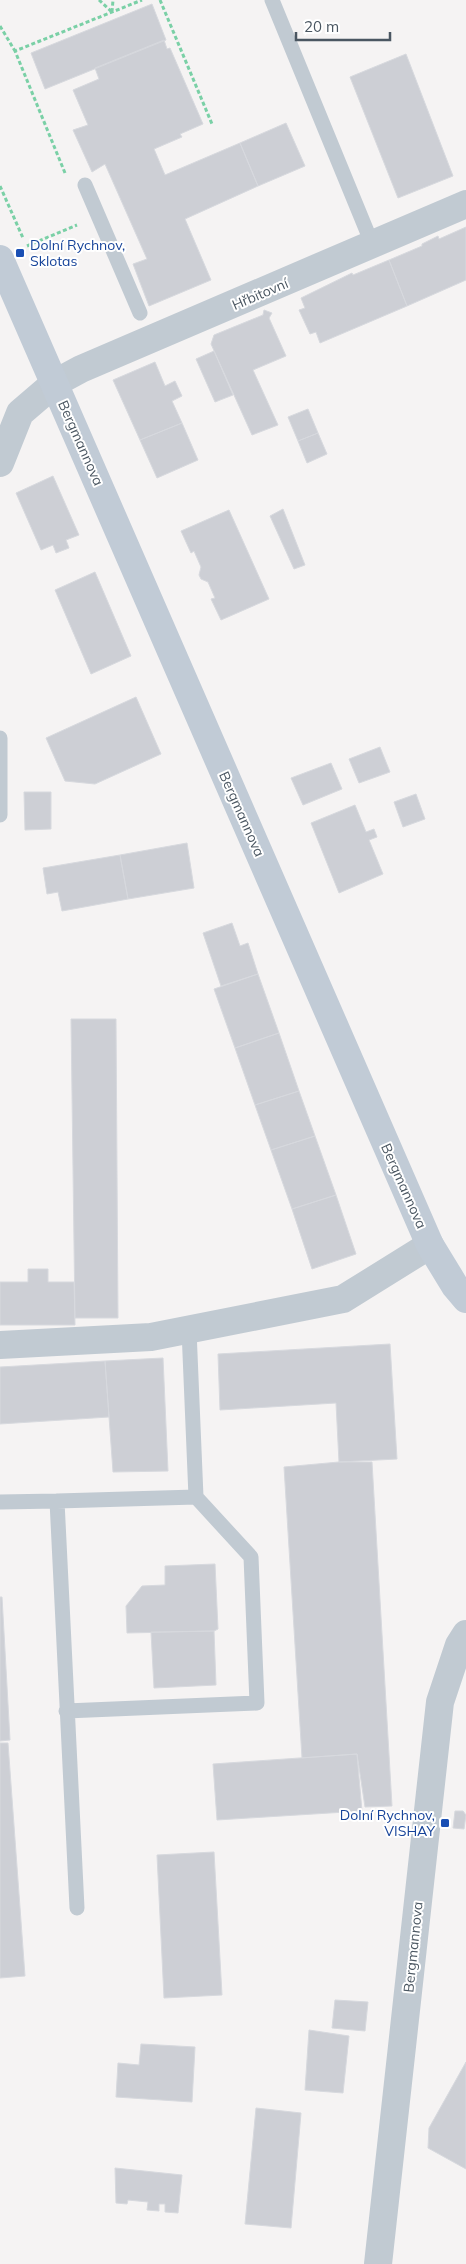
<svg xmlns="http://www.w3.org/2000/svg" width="466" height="2264" font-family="Mulish,sans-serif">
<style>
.building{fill:#cdcfd5;stroke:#d7d9de}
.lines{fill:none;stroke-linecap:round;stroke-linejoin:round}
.path{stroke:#7ad0a6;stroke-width:3;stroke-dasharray:4 2.5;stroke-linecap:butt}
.lane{stroke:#c1cad2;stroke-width:15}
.street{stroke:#c1cad2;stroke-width:28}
.secondary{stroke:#c1cbd6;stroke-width:28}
.transit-dot{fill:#1a4fb4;stroke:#fff;stroke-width:2}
.labels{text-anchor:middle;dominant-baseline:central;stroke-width:4;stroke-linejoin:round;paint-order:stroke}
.transit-label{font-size:14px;fill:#164399;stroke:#fff;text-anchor:start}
.street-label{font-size:14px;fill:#4a5661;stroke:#fff}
</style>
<rect width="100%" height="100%" fill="#f5f3f3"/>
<path class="building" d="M152,4l14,36 -121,49 -14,-36z
M164,40l3,9 3,-1 33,76 -23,10 2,3 -28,12 11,26 75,-32 18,43 -73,33 26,61 -62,26 -16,-42 14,-5 -42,-95 -13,8 -19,-42 15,-5 -15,-35 26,-11 -4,-11z
M406,54l47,122 -55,22 -48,-121z
M286,123l19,43 -47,20 -18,-43z
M466,227v53l-59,26 -18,-46 33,-14v-2l16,-8 1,3z
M389,260l18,46 -87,37 -4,-11 -6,2 -11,-24 6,-2 -4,-10 51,-25 1,2z
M264,310l8,3 -3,5 17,38 -33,14 25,55 -26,10 -41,-91 3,-9 49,-20z
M214,351l19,44 -18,7 -19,-43z
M155,362l10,24 10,-5 7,15 -10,5 10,22 -42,17 -27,-60z
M308,409l10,24 -20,8 -10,-24z
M182,423l16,37 -41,18 -17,-38z
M318,433l9,21 -20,9 -9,-22z
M53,476l26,59 -13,5 3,8 -13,5 -3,-8 -12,5 -25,-57z
M283,509l22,56 -11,4 -24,-53z
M229,510l40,89 -48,21 -10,-21 4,-1 -7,-16 -7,-3 -2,-4 2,-8 -7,-16 -3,2 -10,-22z
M95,572l36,84 -40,18 -36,-84z
M136,697l25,57 -66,30 -30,-3 -19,-43z
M380,747l10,25 -31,11 -10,-24z
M331,763l11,26 -39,16 -12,-27z
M24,792h27v37l-26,1z
M416,794l9,25 -22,8 -9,-25z
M355,805l11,27 8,-3 3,8 -8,3 14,34 -44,19 -28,-70z
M187,843l7,45 -66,11 -8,-44z
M120,855l8,44 -66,12 -4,-19 -11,2 -4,-26z
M232,923l8,23 8,-3 10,31 -37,12 -18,-53z
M258,974l21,59 -44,15 -21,-59z
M71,1019h45l2,299h-43z
M279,1033l20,58 -44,14 -20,-57z
M299,1091l16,45 -44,14 -16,-45z
M315,1136l21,59 -44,14 -21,-59z
M336,1195l20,59 -44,15 -20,-60z
M28,1269h20v13h26l1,43h-75v-43h28z
M390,1344l7,115 -58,3 -3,-59 -116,7 -2,-56z
M163,1358l5,113 -55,1 -8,-111z
M105,1361l4,56 -109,7v-57z
M339,1462h33l20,344 -27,1 -8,-53 -55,4 -18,-291z
M215,1564l3,65 -4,2 -87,2 -1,-27 16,-20 23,-1v-19z
M0,1597h2l8,143 -10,1z
M214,1631l2,54 -62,3 -3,-56z
M0,1743h8l17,233 -25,2z
M357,1754l5,57 -145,9 -4,-56z
M455,1811h8l3,4 -2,14 -11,-1z
M214,1852l8,143 -58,3 -7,-143z
M335,2000l33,2 -3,29 -33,-3z
M309,2030l40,6 -6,57 -38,-3z
M141,2044l54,3 -3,55 -76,-5 2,-34 21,2z
M466,2062v107l-38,-21 1,-20z
M256,2108l45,5 -10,115 -46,-4z
M115,2168l67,7 -4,38 -13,-1v-8h-6v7l-12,-1 1,-8 -20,-2 -1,4 -11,-1z"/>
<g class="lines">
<path class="path" d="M99,0l13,12
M160,0l52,124
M112,12l1,-12
M0,26l15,25
M65,173l-50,-122 127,-51
M0,186l23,52
M27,246l50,-21"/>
<path class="lane" d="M272,0l101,246
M85,185l55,128
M0,738v77
M0,1502l57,-1
M66,1711l191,-8 -6,-146 -55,-60 -7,-167
M77,1908l-20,-407 139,-4"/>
<path class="street" d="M0,463l20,-50 35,-30 26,-14 385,-165
M0,1345l151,-8 192,-38 87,-54
M378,2264l62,-562 19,-57 7,-11"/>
<path class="secondary" d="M0,259l430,986 25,41 11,13"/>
</g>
<g class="transit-dot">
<rect x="15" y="248" width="10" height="10" rx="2.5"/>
<rect x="440" y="1818" width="10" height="10" rx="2.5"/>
</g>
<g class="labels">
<g class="transit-label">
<text x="30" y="245">Dolní Rychnov,<tspan x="30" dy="16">Sklotas</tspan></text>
<text x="435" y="1815" text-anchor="end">Dolní Rychnov,<tspan x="435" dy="16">VISHAY</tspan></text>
</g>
<g class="street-label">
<text transform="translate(260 294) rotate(-23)">Hřbitovní</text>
<text transform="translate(81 443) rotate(66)">Bergmannova</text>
<text transform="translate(242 814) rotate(66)">Bergmannova</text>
<text transform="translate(404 1186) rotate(66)">Bergmannova</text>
<text transform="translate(413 1947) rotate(-84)">Bergmannova</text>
</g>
</g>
<path d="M296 32v8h94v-8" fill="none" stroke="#4a5661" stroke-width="2.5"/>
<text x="304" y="32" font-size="15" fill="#4a5661" stroke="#ffffff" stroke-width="4" paint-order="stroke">20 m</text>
</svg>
